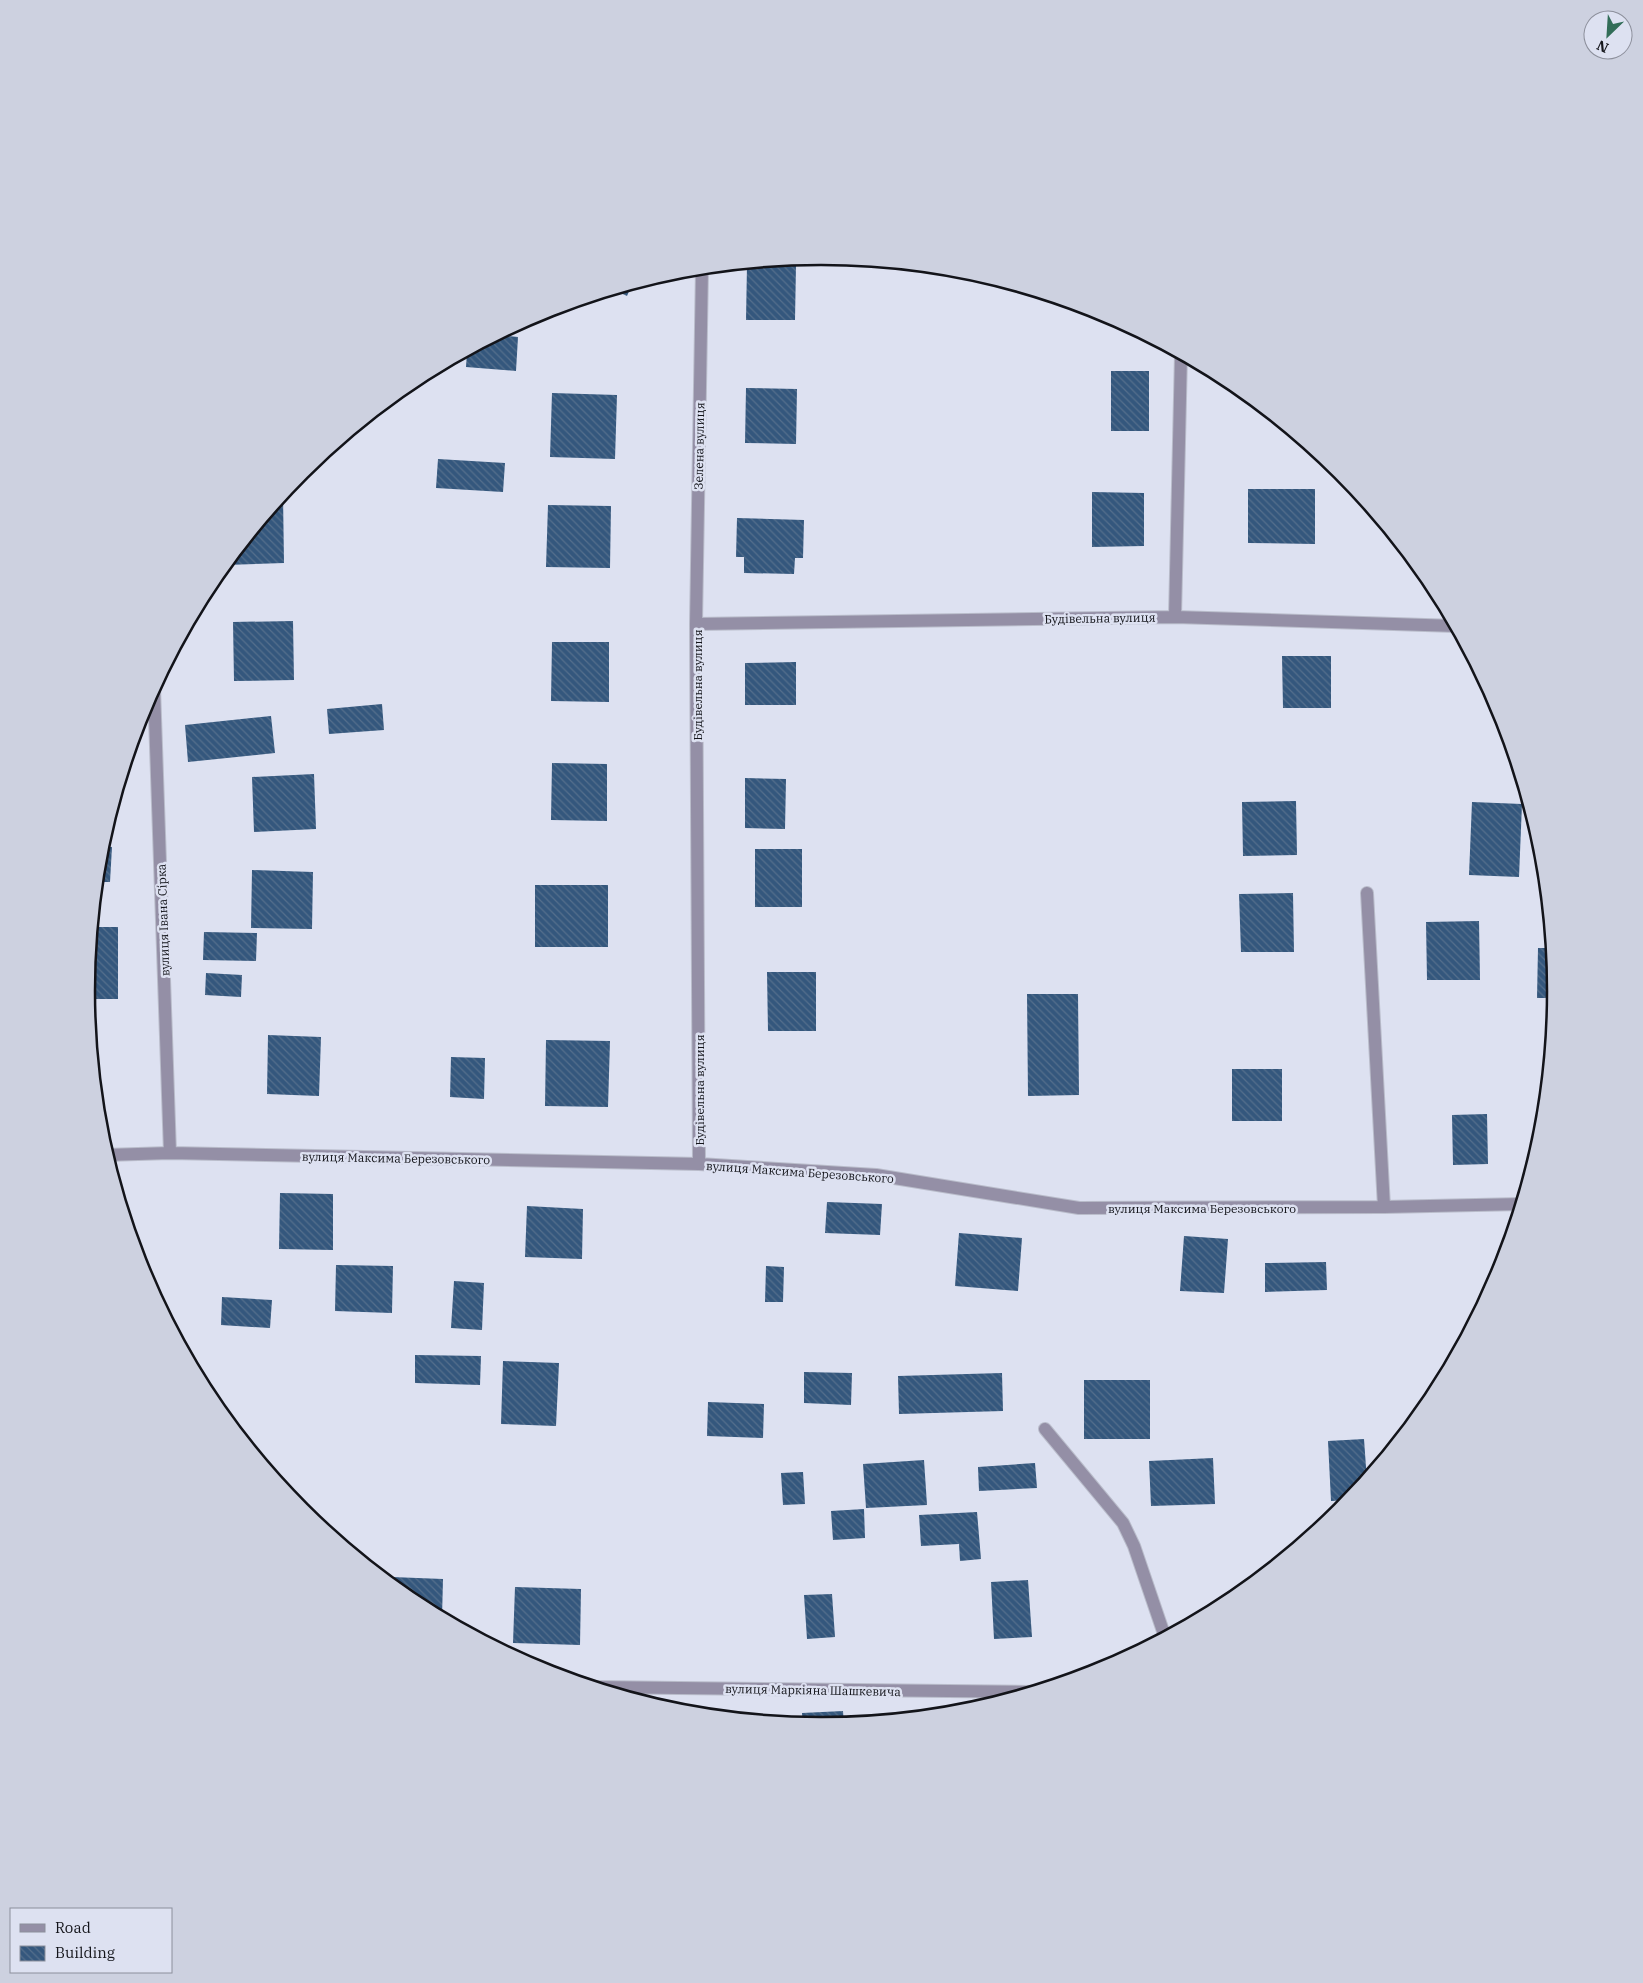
<svg xmlns="http://www.w3.org/2000/svg" width="1643" height="1983" font-family="'IBM Plex Serif',serif">
<style>
.building{fill:url(#building-back-hatch)}
.lines{fill:none;stroke-linecap:round;stroke-linejoin:round}
.minor-casing{stroke:#b9bcca;stroke-width:14}
.minor{stroke:#948fa6;stroke-width:12}
.labels{text-anchor:middle;dominant-baseline:central;stroke-width:5;stroke-linejoin:round;paint-order:stroke}
.street-label{font-size:12px;fill:#13141a;stroke:#dde1f1}
.rim{fill:none;stroke:#13141a;stroke-width:2.5}
</style>
<defs>
<pattern id="building-back-hatch" width="6" height="6" patternUnits="userSpaceOnUse" patternTransform="scale(1.25)"><rect width="6" height="6" fill="#34577d"/><path d="M-1 5l2 2M0 0l6 6M5-1l2 2" fill="none" stroke="#556f8c"/></pattern>
</defs>
<rect width="100%" height="100%" fill="#dde1f1"/>
<path class="building" d="M747,265h49l-1,55h-49z
M632,284l-5,12 -13,-6z
M497,335l21,2 -2,34 -50,-4 1,-15z
M1111,371h38v60h-38z
M746,388l51,1 -1,55 -51,-1z
M552,393l65,2 -2,64 -65,-2z
M438,459l67,4 -2,29 -67,-4z
M1248,489h67v55l-67,-1z
M1092,492l52,1v53l-52,1z
M283,495l1,68 -59,2 52,-63z
M548,505l63,1 -1,62 -64,-1z
M737,518l67,2 -1,38h-8l-1,16 -50,-1v-16h-8z
M293,621l1,59 -60,1 -1,-59z
M552,642h57v60l-58,-1z
M1282,656h49v52h-48z
M796,662v43h-51v-42z
M382,704l2,26 -55,4 -2,-25z
M271,716l4,37 -87,9 -3,-37z
M552,763l55,1v57l-56,-1z
M314,774l2,55 -62,3 -2,-55z
M745,778l41,1 -1,50 -40,-1z
M1296,801l1,54 -54,1 -1,-54z
M1472,802l50,2 -3,73 -50,-2z
M101,846l11,1 -2,35h-13z
M755,849h47v58h-47z
M252,870l61,2 -1,57 -61,-1z
M535,885h73v62h-73z
M1293,893l1,59h-53l-2,-58z
M1479,921l1,59h-53l-1,-58z
M93,927h25v72h-31l-1,-8z
M204,932l53,1 -1,28 -53,-1z
M1538,948h14l4,50h-19z
M767,972h49v59h-48z
M206,973l36,2 -1,22 -36,-2z
M1027,994h51l1,101 -51,1z
M268,1035l53,2 -2,59 -52,-2z
M546,1040l64,1 -2,66 -63,-1z
M451,1057l34,1 -1,41 -34,-2z
M1232,1069h50v52h-50z
M1487,1114l1,50 -35,1 -1,-50z
M280,1193l53,1v56l-54,-1z
M827,1202l55,2 -2,31 -55,-2z
M527,1206l56,3 -1,50 -57,-2z
M959,1233l63,5 -4,53 -63,-5z
M1184,1236l44,3 -4,54 -44,-2z
M1326,1262l1,28 -62,2v-29z
M336,1265l57,1 -1,47 -57,-2z
M766,1266l18,1 -1,35h-18z
M454,1281l30,2 -2,47 -31,-2z
M222,1297l50,3 -2,28 -49,-3z
M415,1355l66,1 -1,29 -65,-2z
M503,1361l56,2 -3,63 -55,-2z
M804,1372l48,1 -1,32 -47,-2z
M1002,1373l1,38 -104,3 -1,-38z
M1084,1380h66v59h-66z
M708,1402l56,2 -1,34 -56,-2z
M1364,1439l3,42 -17,19 -19,1 -3,-60z
M1213,1458l2,46 -64,2 -2,-45z
M924,1460l3,45 -61,3 -3,-44z
M1035,1463l2,25 -58,3 -1,-24z
M803,1472l2,32 -22,1 -2,-32z
M864,1509l1,29 -32,2 -2,-29z
M977,1512l4,47 -21,2 -1,-17 -38,2 -2,-31z
M392,1577l51,2 -1,39 -29,-15 -22,-18z
M1028,1580l4,57 -38,2 -3,-57z
M515,1587l66,2 -1,56 -67,-2z
M832,1594l3,43 -28,2 -3,-44z
M843,1711l1,14 -23,2 -18,-2 -1,-12z"/>
<g class="lines">
<defs>
<path id="minor" d="M1175,617l6,-263
M696,624l6,-356
M154,688l16,465
M1367,893l17,314
M106,1155l64,-2 529,11 177,11 203,33 305,-1 138,-3
M699,1164l-3,-540 479,-7 281,9
M1045,1429l78,94 11,23 31,91
M594,1687l438,5"/>
</defs>
<use href="#minor" class="minor-casing"/>
<use href="#minor" class="minor"/>
</g>
<g class="labels">
<g class="street-label">
<text transform="translate(699 446) rotate(-89)">Зелена вулиця</text>
<text transform="translate(1100 618) rotate(-1)">Будівельна вулиця</text>
<text transform="translate(697 685) rotate(-90)">Будівельна вулиця</text>
<text transform="translate(163 920) rotate(-92)">вулиця Івана Сірка</text>
<text transform="translate(699 1090) rotate(-90)">Будівельна вулиця</text>
<text transform="translate(396 1158) rotate(1)">вулиця Максима Березовського</text>
<text transform="translate(800 1172) rotate(4)">вулиця Максима Березовського</text>
<text x="1202" y="1208">вулиця Максима Березовського</text>
<text transform="translate(813 1690) rotate(1)">вулиця Маркіяна Шашкевича</text>
</g>
</g>
<path d="M0 0H1643V1983H0ZM95 991a726 726 0 1 1 1452 0a726 726 0 1 1-1452 0Z" fill="#cdd1e0" fill-rule="evenodd"/>
<path class="rim" d="M95 991a726 726 0 1 1 1452 0a726 726 0 1 1-1452 0Z"/>
<rect x="10" y="1908" width="162" height="65" fill="#dde1f1" stroke="#8c8f9b"/>
<rect x="20" y="1924" width="25" height="8" fill="#948fa6" stroke="#8c8f9b"/>
<text x="55" y="1933" font-size="15" fill="#13141a">Road</text>
<rect x="20" y="1946" width="25" height="15" fill="url(#building-back-hatch)" stroke="#8c8f9b"/>
<text x="55" y="1958" font-size="15" fill="#13141a">Building</text>
<g transform="translate(1608 35) rotate(205)"><circle r="24" fill="#dde1f1" stroke="#8c8f9b"/>
<path d="M0-4L9 19L0 12L-9 19Z" fill="#326d58"/>
<text y="-8" font-size="14" font-weight="bold" text-anchor="middle" fill="#13141a">N</text>
</g>
</svg>
